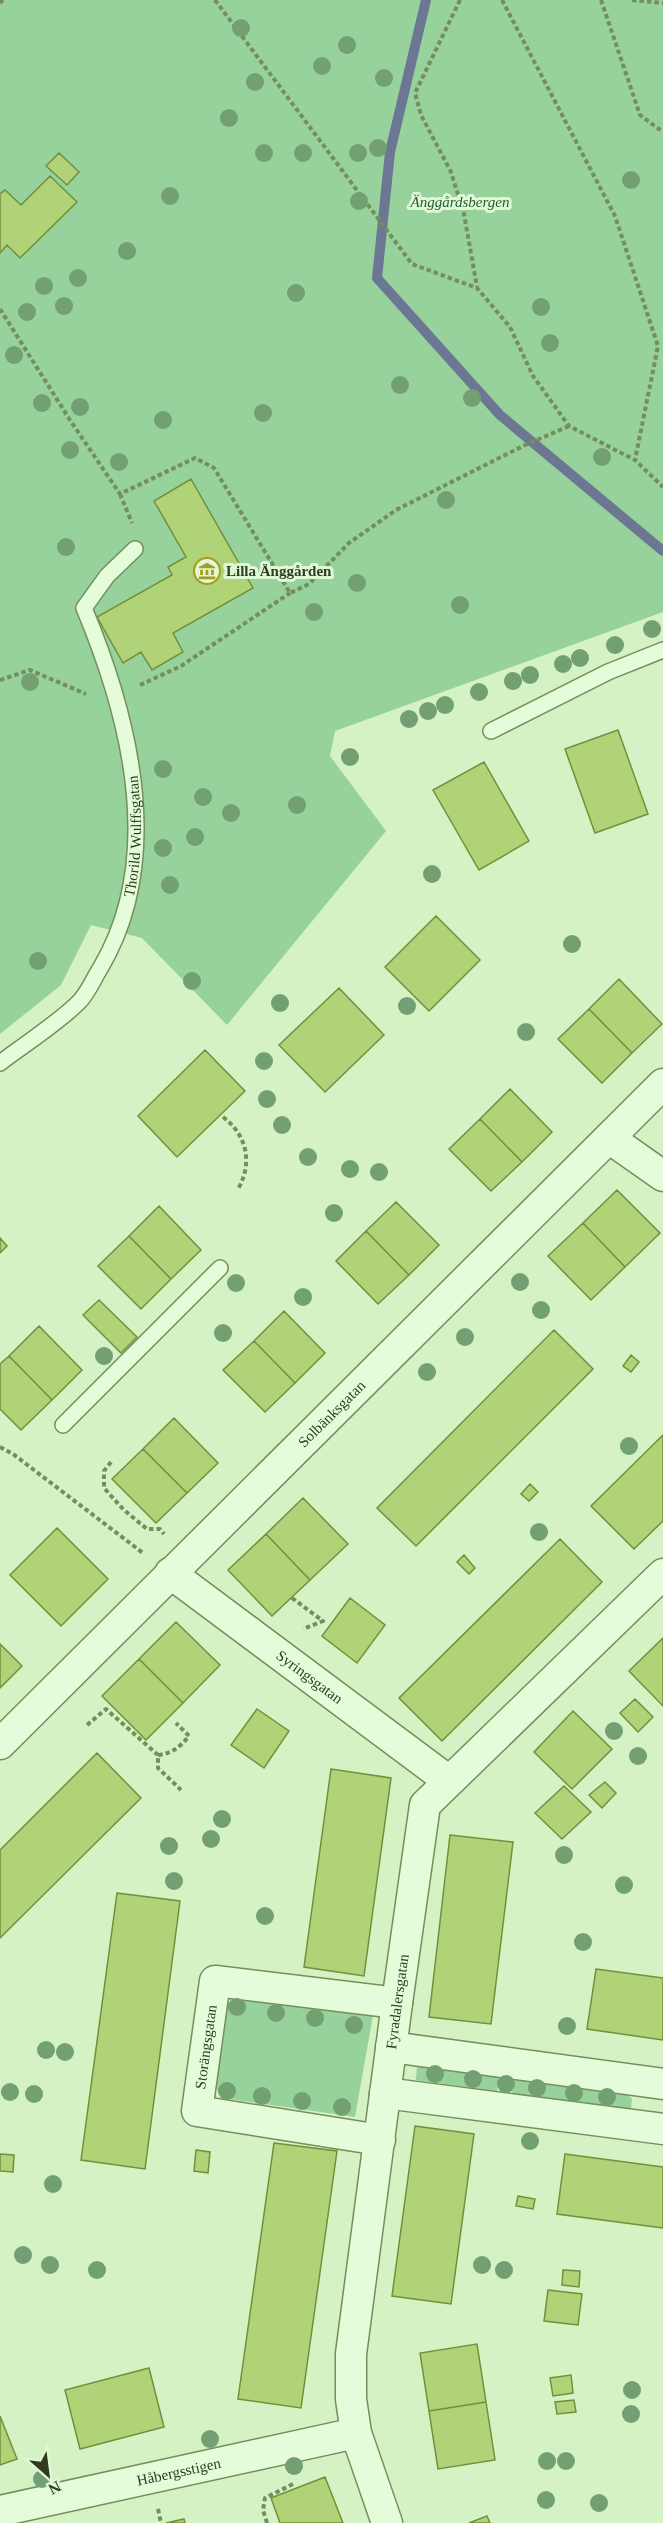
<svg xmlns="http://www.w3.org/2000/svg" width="663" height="2523" font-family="'Times New Roman',serif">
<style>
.green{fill:#97d19c}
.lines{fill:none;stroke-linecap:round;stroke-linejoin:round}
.stream{stroke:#6c7794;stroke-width:10}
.building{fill:#b0d377;stroke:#72903c;stroke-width:1.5}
.service-casing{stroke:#748f59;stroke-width:18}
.minor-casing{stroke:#748f59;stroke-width:33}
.path{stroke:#748f59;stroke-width:4;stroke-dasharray:4.5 3;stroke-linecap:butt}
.service{stroke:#e4fcd9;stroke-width:15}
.minor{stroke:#e4fcd9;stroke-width:30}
.tree{fill:#73a072}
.labels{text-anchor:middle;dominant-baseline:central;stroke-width:6;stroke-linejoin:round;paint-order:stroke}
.park-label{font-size:15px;font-style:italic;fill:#235c2f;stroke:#e0f8d5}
.poi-label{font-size:15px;font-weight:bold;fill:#2f3d1e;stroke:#e0f8d5;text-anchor:start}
.street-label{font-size:15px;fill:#2f3d1e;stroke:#e0f8d5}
</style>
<rect width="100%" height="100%" fill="#d4f2c4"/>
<path class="green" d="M0,0h663v612l-328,119 -5,25 56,75 -159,194 -85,-87 -51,-13 -30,60 -61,49z
M233,1998l140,17 -18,102 -133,-19 -9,-17 11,-74z
M417,2066l82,10 -2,15 -81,-11z
M515,2079l111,14 6,6 -1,9 -5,1 -114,-15z"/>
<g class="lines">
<path class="stream" d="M426,0l-36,152 -13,126 123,137 163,136"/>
</g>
<path class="building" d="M59,153l20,19 -12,13 -21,-19z
M50,176l27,26 -57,56 -13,-13 -7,8v-59l5,-4 16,15z
M191,479l62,109 -80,45 10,19 -31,18 -11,-18 -18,11 -26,-46 75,-42 -4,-8 18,-10 -32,-56z
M618,730l30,84 -53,19 -30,-84z
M484,762l45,79 -50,29 -46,-80z
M436,916l44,44 -51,51 -44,-44z
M619,979l43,45 -30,29 -43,-44z
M339,988l45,47 -59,57 -46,-47z
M589,1009l43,44 -30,30 -44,-44z
M205,1050l40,41 -68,66 -39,-41z
M510,1089l42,43 -30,30 -42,-43z
M480,1119l42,43 -31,29 -42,-42z
M617,1190l43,43 -35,34 -42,-44z
M396,1202l43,43 -30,30 -43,-44z
M159,1206l42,44 -30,29 -42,-43z
M583,1223l42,44 -34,33 -43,-44z
M366,1231l43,44 -31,29 -42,-43z
M129,1236l42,43 -30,30 -43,-43z
M0,1238l7,8 -7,7z
M99,1300l38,37 -16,16 -38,-38z
M284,1311l41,42 -30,30 -41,-42z
M39,1326l43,44 -30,30 -43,-44z
M554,1330l39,39 -177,177 -39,-38z
M254,1341l41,42 -30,29 -42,-42z
M631,1355l8,7 -8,10 -8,-6z
M9,1356l43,44 -31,30 -21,-21v-45z
M174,1418l44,45 -31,30 -44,-44z
M663,1435v86l-29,28 -43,-43z
M143,1449l44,44 -31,30 -44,-44z
M530,1484l8,8 -9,9 -8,-7z
M303,1498l45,46 -38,36 -44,-46z
M57,1528l51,51 -47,47 -51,-51z
M266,1534l44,46 -38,36 -44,-46z
M560,1539l42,43 -160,159 -43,-43z
M464,1555l11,13 -6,6 -12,-12z
M350,1598l35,27 -28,38 -35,-27z
M176,1622l44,43 -37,38 -44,-44z
M663,1638v68l-34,-35z
M0,1644l22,22 -22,22z
M139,1659l44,44 -37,37 -44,-44z
M635,1699l18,18 -15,15 -18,-19z
M257,1709l32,22 -25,37 -33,-23z
M573,1711l39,38 -40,40 -38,-37z
M97,1753l44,45 -141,140v-88z
M331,1769l60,9 -27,198 -60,-9z
M605,1782l11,11 -14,15 -13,-13z
M564,1786l27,26 -29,27 -27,-26z
M450,1835l63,7 -22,182 -62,-7z
M117,1893l63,8 -35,268 -64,-9z
M596,1969l67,9v62l-76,-11z
M415,2126l59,8 -23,170 -59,-8z
M274,2143l63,8 -36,257 -63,-9z
M196,2150l14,2 -2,21 -14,-2z
M0,2154l14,1 -1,17 -13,-1z
M565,2154l98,13v61l-106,-14z
M518,2196l17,3 -2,10 -17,-3z
M563,2270l17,1 -1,16 -17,-2z
M548,2290l34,4 -4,31 -34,-4z
M477,2344l9,58 -57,9 -9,-58z
M149,2368l15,59 -84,22 -15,-59z
M571,2375l2,18 -20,3 -3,-18z
M574,2400l2,12 -19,2 -2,-12z
M486,2402l9,58 -57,9 -9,-58z
M0,2416l17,43 -17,6z
M325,2477l18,46h-63l-9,-25z
M487,2516l3,7h-21z
M184,2519l1,4h-19z"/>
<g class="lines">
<defs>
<g id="service">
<path d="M491,731l117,-59 55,-22"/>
<path id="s1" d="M0,1063c25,-19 58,-40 79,-61 9,-9 15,-24 22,-35 64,-109 29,-249 -17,-359l23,-32 28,-27"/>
<path d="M63,1425l157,-157"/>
</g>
<g id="minor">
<path d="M609,1138l54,38"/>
<path id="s2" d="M170,1573l279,208"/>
<path id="s3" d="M0,1744l663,-660"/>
<path d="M391,2047l272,37"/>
<path d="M385,2093l278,36"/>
<path id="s4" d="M380,2140l-183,-29 18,-130 182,22"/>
<path id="s5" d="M0,2511l356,-78"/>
<path id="s6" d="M387,2523l-31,-90 -5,-34v-45l46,-351 28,-198 238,-231"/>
</g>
</defs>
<use href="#service" class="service-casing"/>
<use href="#minor" class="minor-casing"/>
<path class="path" d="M215,0l197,264 65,24 33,39 23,49 36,50 66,34 28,27
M460,0l-45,93 6,22 30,57 13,42 13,73
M502,0l113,216 43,130 -23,114
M601,0l39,115 23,17
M632,0l31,3
M0,3l3,-3
M0,309l70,111 50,74 75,-36 19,10 76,125 19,-9 40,-41 47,-33 127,-64 46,-20
M120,494l12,29
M0,680l30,-10 56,24
M140,685l41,-19 109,-73
M223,1117c24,18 30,46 15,72
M0,1447l13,7 130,99
M111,1462l-7,9v17l20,22 23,19h13l4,5
M292,1598l31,23 -20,8
M87,1725l19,-16 52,46v13l23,22
M158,1755c15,-2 22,-8 31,-19l-13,-13
M158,2509l3,14
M267,2523l-4,-13 2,-12 30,-15"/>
<use href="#service" class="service"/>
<use href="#minor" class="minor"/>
</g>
<g class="tree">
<circle cx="241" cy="28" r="9"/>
<circle cx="347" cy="45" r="9"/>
<circle cx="322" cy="66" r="9"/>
<circle cx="384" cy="78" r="9"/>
<circle cx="255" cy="82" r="9"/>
<circle cx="229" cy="118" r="9"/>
<circle cx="378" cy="148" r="9"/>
<circle cx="264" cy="153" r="9"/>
<circle cx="303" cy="153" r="9"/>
<circle cx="358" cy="153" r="9"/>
<circle cx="631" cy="180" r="9"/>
<circle cx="170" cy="196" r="9"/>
<circle cx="359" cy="201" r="9"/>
<circle cx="127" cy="251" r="9"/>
<circle cx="78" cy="278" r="9"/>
<circle cx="44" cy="286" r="9"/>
<circle cx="296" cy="293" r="9"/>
<circle cx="64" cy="306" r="9"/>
<circle cx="541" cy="307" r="9"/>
<circle cx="27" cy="312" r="9"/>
<circle cx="550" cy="343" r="9"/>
<circle cx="14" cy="355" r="9"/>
<circle cx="400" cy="385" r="9"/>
<circle cx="472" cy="398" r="9"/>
<circle cx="42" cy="403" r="9"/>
<circle cx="80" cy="407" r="9"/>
<circle cx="263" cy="413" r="9"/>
<circle cx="163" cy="420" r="9"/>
<circle cx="70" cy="450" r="9"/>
<circle cx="602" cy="457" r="9"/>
<circle cx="119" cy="462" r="9"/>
<circle cx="446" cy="500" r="9"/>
<circle cx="66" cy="547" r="9"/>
<circle cx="357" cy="583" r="9"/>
<circle cx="460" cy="605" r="9"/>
<circle cx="314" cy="612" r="9"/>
<circle cx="652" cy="629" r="9"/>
<circle cx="615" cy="645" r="9"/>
<circle cx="580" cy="658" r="9"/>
<circle cx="563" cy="664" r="9"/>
<circle cx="530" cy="675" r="9"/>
<circle cx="513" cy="681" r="9"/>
<circle cx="30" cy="682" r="9"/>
<circle cx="479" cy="692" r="9"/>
<circle cx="445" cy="705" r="9"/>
<circle cx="428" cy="711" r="9"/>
<circle cx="409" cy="719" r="9"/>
<circle cx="350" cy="757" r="9"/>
<circle cx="163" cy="769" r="9"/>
<circle cx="203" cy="797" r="9"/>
<circle cx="297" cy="805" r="9"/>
<circle cx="231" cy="813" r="9"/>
<circle cx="195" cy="837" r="9"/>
<circle cx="163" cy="848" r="9"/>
<circle cx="432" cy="874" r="9"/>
<circle cx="170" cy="885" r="9"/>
<circle cx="572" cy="944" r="9"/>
<circle cx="38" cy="961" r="9"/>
<circle cx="192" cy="981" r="9"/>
<circle cx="280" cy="1003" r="9"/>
<circle cx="407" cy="1006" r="9"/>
<circle cx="526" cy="1032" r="9"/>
<circle cx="264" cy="1061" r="9"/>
<circle cx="267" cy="1099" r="9"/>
<circle cx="282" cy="1125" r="9"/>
<circle cx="308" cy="1157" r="9"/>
<circle cx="350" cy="1169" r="9"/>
<circle cx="379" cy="1172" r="9"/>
<circle cx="334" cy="1213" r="9"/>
<circle cx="520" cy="1282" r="9"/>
<circle cx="236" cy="1283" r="9"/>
<circle cx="303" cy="1297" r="9"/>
<circle cx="541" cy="1310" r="9"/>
<circle cx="223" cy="1333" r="9"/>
<circle cx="465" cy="1337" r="9"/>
<circle cx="104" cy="1356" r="9"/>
<circle cx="427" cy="1372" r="9"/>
<circle cx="629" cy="1446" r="9"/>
<circle cx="539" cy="1532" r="9"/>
<circle cx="614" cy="1731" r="9"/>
<circle cx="638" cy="1756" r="9"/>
<circle cx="222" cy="1819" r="9"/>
<circle cx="211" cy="1839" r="9"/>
<circle cx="169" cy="1846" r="9"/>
<circle cx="564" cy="1855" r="9"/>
<circle cx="174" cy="1881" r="9"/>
<circle cx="624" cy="1885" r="9"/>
<circle cx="265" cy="1916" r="9"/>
<circle cx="583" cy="1942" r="9"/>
<circle cx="237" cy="2007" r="9"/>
<circle cx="276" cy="2013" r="9"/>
<circle cx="315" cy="2018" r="9"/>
<circle cx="354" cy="2025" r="9"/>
<circle cx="567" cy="2026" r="9"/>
<circle cx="46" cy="2050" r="9"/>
<circle cx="65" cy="2052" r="9"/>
<circle cx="435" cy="2074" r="9"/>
<circle cx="473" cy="2079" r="9"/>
<circle cx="506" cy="2084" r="9"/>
<circle cx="537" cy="2088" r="9"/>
<circle cx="227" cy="2091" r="9"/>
<circle cx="10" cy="2092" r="9"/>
<circle cx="574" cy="2093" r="9"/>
<circle cx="34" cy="2094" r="9"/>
<circle cx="262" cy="2096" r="9"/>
<circle cx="607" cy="2097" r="9"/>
<circle cx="302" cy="2101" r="9"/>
<circle cx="342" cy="2107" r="9"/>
<circle cx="530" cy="2141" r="9"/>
<circle cx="53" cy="2184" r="9"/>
<circle cx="23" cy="2255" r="9"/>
<circle cx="50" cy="2265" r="9"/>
<circle cx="482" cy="2265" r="9"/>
<circle cx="97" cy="2270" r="9"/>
<circle cx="504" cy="2270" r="9"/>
<circle cx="632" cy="2390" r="9"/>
<circle cx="631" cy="2414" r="9"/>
<circle cx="210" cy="2439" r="9"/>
<circle cx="547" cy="2461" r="9"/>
<circle cx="566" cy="2461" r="9"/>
<circle cx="294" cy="2466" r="9"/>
<circle cx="42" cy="2479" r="9"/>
<circle cx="546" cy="2500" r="9"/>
<circle cx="599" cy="2503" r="9"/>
</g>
<defs>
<symbol id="museum-ring" viewBox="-11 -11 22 22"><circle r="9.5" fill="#e0f8d5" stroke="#a39d23" stroke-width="1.5"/><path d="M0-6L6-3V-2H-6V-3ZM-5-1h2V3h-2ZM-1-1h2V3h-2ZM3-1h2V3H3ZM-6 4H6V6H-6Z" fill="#a39d23"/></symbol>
</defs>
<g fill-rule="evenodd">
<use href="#museum-ring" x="192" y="556" width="30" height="30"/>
</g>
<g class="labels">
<g class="park-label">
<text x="460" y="202">Änggårdsbergen</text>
</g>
<g class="poi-label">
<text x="226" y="571">Lilla Änggården</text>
</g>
<g class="street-label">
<text stroke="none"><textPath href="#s1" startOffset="278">Thorild Wulffsgatan</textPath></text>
<text stroke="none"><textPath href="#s3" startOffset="468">Solbänksgatan</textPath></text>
<text stroke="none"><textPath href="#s2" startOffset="174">Syringsgatan</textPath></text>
<text stroke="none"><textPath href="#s6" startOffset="530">Fyradalersgatan</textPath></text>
<text stroke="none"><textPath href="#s4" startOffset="250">Storängsgatan</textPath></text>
<text stroke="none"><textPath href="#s5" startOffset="183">Håbergsstigen</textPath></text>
</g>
</g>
<g transform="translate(48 2475) rotate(152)" stroke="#e0f8d5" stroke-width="4.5" paint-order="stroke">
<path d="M0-4.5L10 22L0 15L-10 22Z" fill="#2f3d1e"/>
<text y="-9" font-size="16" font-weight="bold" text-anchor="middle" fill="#2f3d1e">N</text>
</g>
</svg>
